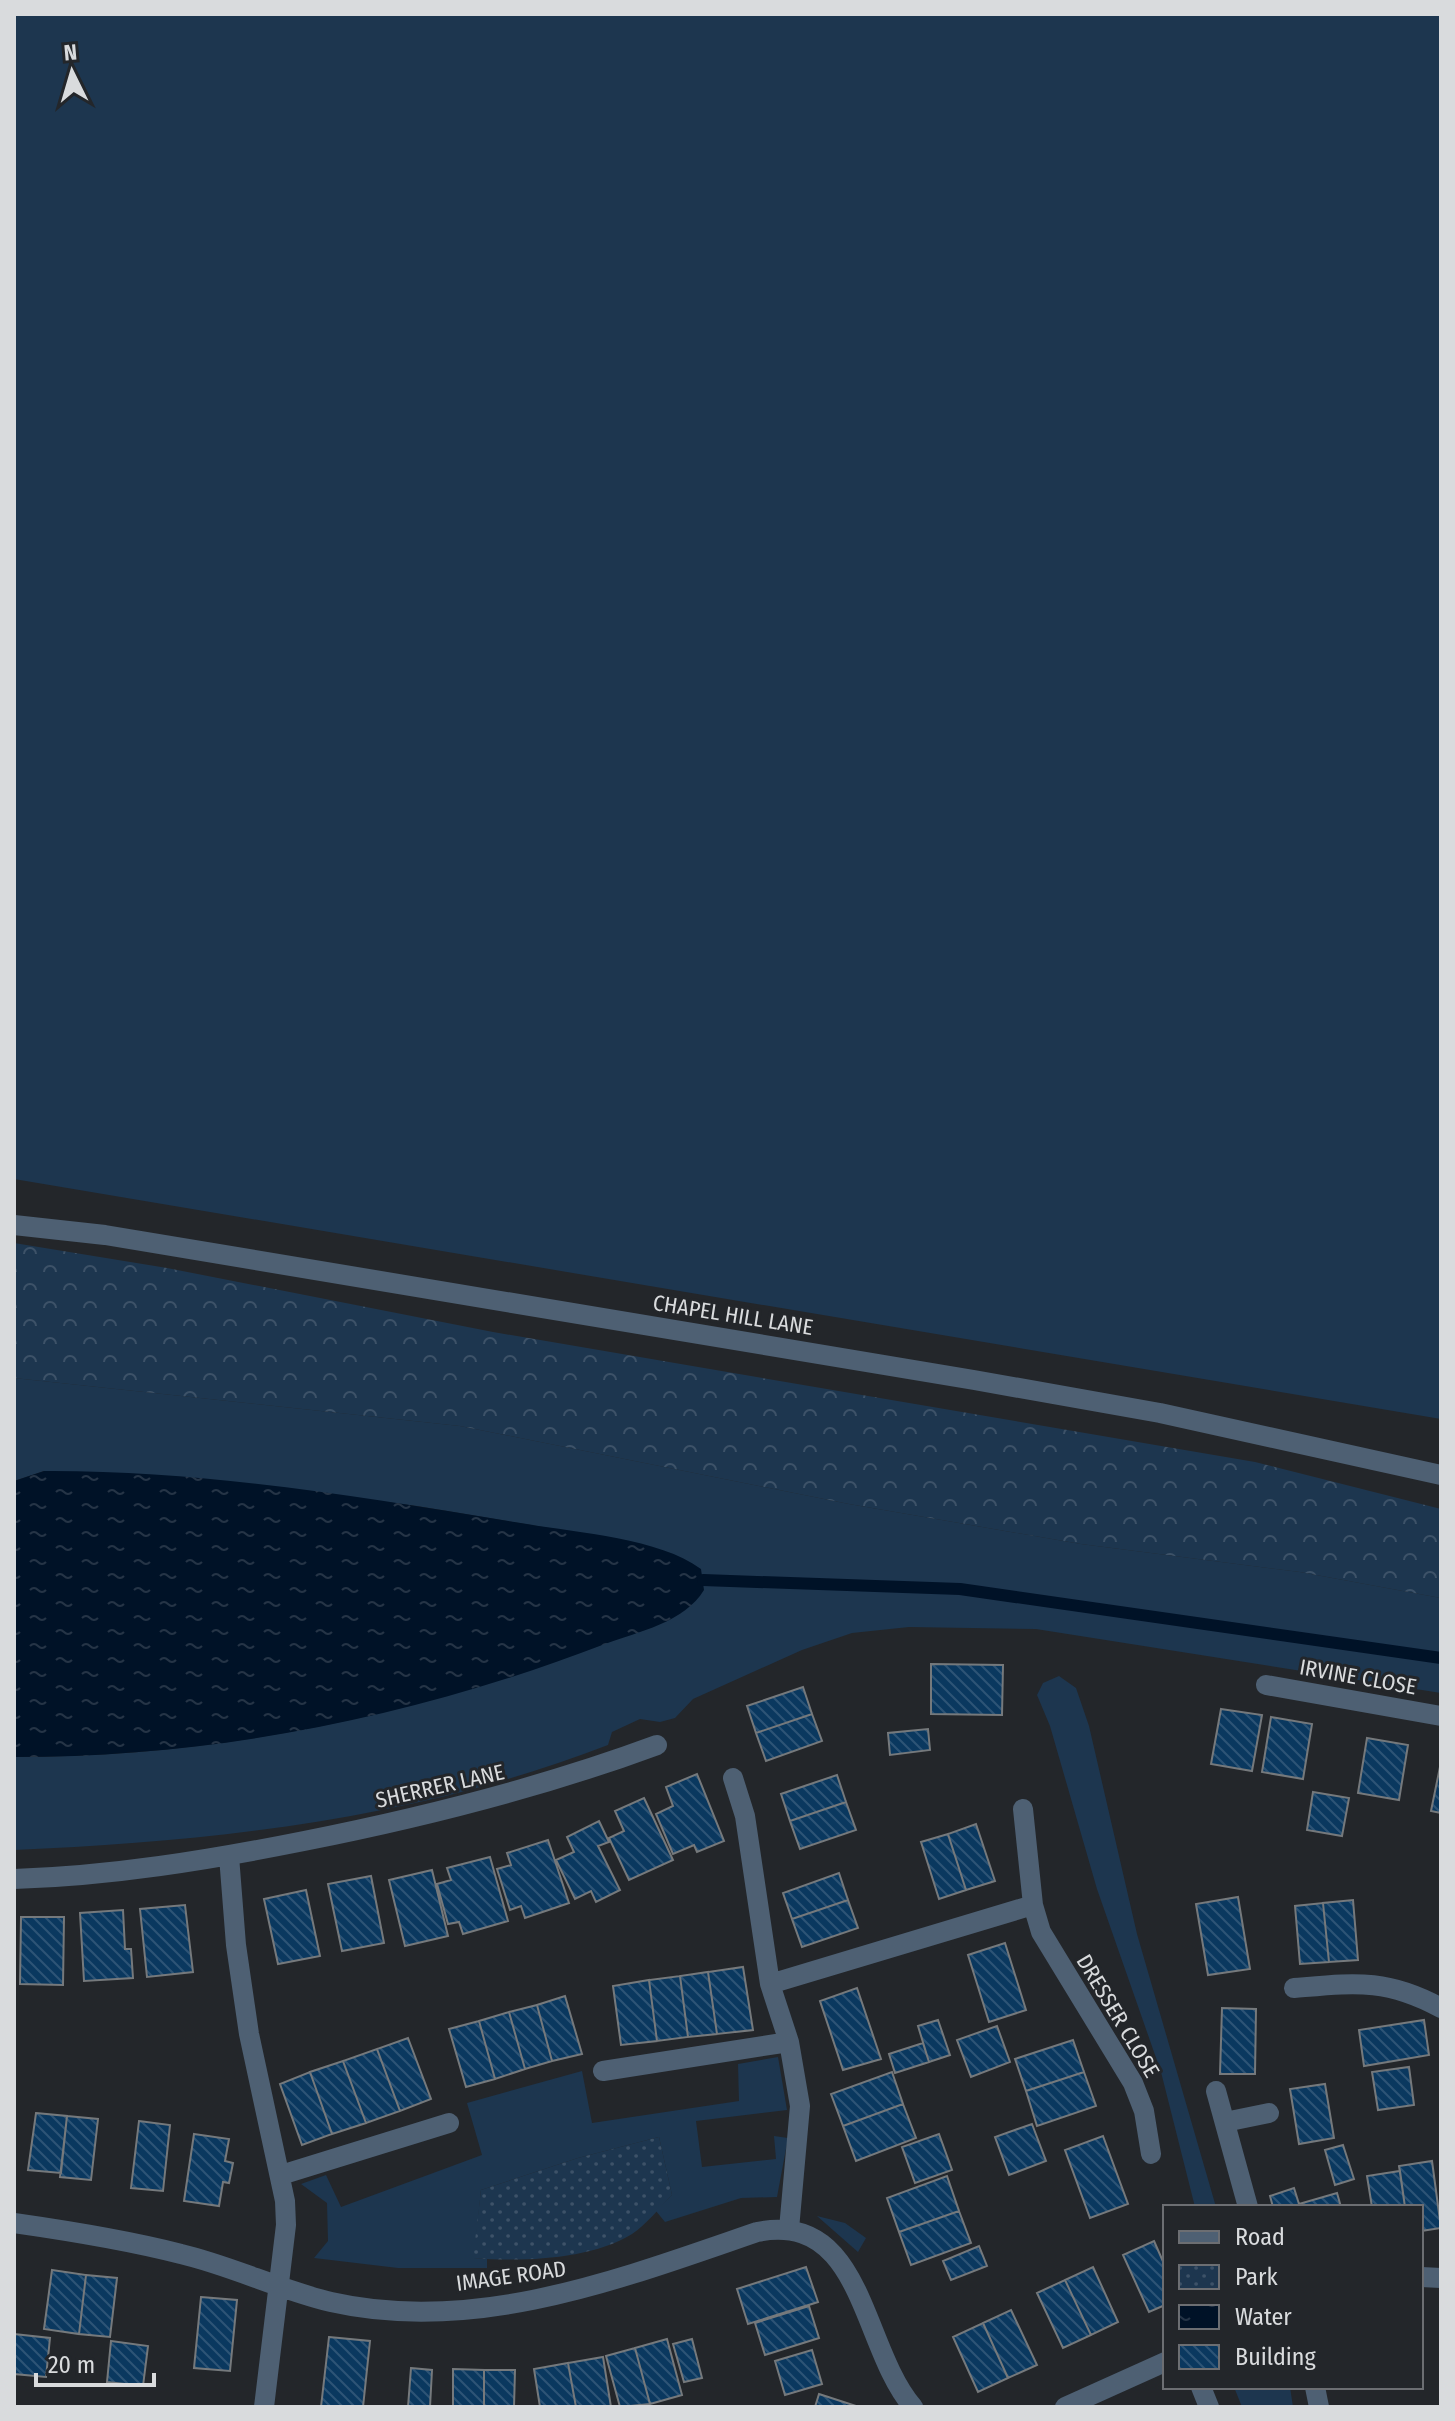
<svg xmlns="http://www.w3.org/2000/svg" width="1455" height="2421" font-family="'Fira Sans Condensed',sans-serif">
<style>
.grass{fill:#1d364f}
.forest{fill:url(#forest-crowns)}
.park{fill:url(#park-dots)}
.water{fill:url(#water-ripples)}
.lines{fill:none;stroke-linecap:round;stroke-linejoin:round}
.stream{stroke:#001227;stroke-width:12}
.building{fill:url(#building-back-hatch);stroke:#75797c;stroke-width:2}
.minor{stroke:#4e6073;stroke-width:20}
.labels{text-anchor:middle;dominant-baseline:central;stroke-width:6;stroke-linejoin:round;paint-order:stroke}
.street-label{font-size:22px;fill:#d9dbdd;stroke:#23262a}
</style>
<defs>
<pattern id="forest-crowns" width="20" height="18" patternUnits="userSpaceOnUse" patternTransform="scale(2)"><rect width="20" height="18" fill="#1d364f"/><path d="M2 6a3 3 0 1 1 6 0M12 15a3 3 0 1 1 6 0" fill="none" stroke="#3d5268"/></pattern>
<pattern id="park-dots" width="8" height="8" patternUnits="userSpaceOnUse" patternTransform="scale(2)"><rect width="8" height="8" fill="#1d364f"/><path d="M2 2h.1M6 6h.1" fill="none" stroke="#3d5268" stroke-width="1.8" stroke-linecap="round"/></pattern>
<pattern id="water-ripples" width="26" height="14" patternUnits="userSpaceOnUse" patternTransform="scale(2)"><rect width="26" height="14" fill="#001227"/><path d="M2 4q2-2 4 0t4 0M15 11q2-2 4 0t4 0" fill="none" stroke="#253446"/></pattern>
<pattern id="building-back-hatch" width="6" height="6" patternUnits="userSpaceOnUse" patternTransform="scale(2)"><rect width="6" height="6" fill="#0a385f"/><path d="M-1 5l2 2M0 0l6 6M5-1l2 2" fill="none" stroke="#2d5476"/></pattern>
</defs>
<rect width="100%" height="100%" fill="#23262a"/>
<path class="grass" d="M14,14h1427v1405l-1427,-240z
M14,1378l446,48 389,78 232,40 219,28 141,26v95l-405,-64 -127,-2 -57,6 -50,17 -109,49 -18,19 -15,4 -20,-3 -28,13 -4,13c-191,74 -391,96 -594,105v-93c233,0 453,-54 667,-144l-96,-79 -168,-28 -199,-25 -174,-10 -30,10z
M1059,1676l17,12 13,38 48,208 79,273h-21l-34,-135 -64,-183 -47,-163 -13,-31 6,-12z
M778,2057l9,53 -91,11 6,46 74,-8 -2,-23 14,2 -11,59 -36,1 -76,24 -9,-11 16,-16 -13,-58 -81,21 -97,32 -7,68 13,1v9h-89l-84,-10 14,-17 -1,-38 -26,-19 25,-9 15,32 141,-52 -15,-52 115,-32 10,52 147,-22 -1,-37z
M817,2216l28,7 21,15 -8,14z
M1234,2387h56l3,20h-51z"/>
<path class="forest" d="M14,1243l153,25 326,64 762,130 186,47v89l-141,-26 -219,-28 -232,-40 -389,-78 -446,-48z"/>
<path class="park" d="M659,2137l13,58c-12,12 -26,30 -40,39 -42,26 -112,28 -159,24l8,-68 97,-32z"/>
<path class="water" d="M44,1471c161,-1 324,27 483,53 52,9 132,14 174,45l3,21c-19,32 -66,42 -99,54 -189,73 -388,113 -591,113v-276z"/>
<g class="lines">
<path class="stream" d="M703,1580l257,9 481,69"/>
</g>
<path class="building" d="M931,1664l72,1 -1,50 -71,-1z
M803,1687l9,27 -56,19 -9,-27z
M1221,1709l41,6 -10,56 -41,-7z
M812,1714l10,27 -56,20 -10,-28z
M1271,1717l41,7 -9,55 -41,-7z
M928,1729l2,21 -40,5 -2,-22z
M1367,1738l41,7 -9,55 -41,-7z
M1441,1762v51l-10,-2z
M697,1774l27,67 -27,11 -3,-7 -21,9 -17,-40 17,-8 -7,-19z
M837,1775l9,27 -56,19 -9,-27z
M1313,1792l36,6 -7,38 -35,-6z
M644,1798l29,62 -44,20 -20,-42 15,-7 -9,-20z
M846,1802l10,28 -56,19 -10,-28z
M599,1821l10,21 -11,4 22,44 -24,12 -5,-11 -16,8 -19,-39 18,-8 -7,-15z
M976,1824l19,57 -29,9 -18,-56z
M948,1834l18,56 -27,9 -18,-57z
M548,1840l21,63 -44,15 -4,-12 -11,4 -13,-41 14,-4 -4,-12z
M490,1857l18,64 -45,13 -4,-12 -11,2 -11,-40 14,-4 -4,-12z
M432,1870l16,66 -43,10 -16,-66z
M839,1873l9,27 -56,19 -9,-26z
M371,1876l13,67 -42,8 -14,-67z
M306,1890l14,66 -42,8 -14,-65z
M1238,1897l12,72 -42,6 -12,-71z
M848,1900l10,28 -56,19 -10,-28z
M1353,1900l5,60 -29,2 -6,-59z
M1323,1903l6,59 -29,2 -5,-58z
M185,1905l8,67 -46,5 -7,-68z
M123,1910l2,39h6l2,29 -49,3 -4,-68z
M21,1917h43l-1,68 -43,-1z
M1005,1943l21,67 -37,12 -21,-67z
M743,1967l10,63 -36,4 -9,-62z
M708,1972l9,62 -29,3 -8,-61z
M680,1976l8,61 -31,4 -8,-61z
M649,1980l8,61 -36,4 -8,-59z
M857,1988l24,71 -38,11 -23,-69z
M565,1996l17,58 -30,7 -15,-56z
M537,2005l15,56 -27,8 -16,-57z
M1222,2008l34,1 -1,65h-35z
M509,2012l16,57 -30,10 -16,-58z
M938,2020l12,35 -21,7 -11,-36z
M1424,2020l5,35 -65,11 -5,-36z
M479,2021l16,58 -29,8 -17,-58z
M997,2026l13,36 -39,15 -14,-37z
M408,2038l23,61 -31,12 -23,-62z
M1073,2040l11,32 -58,19 -11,-32z
M923,2043l6,19 -34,11 -6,-19z
M377,2049l23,62 -34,12 -23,-62z
M343,2061l23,62 -34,11 -22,-62z
M1409,2067l5,38 -36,5 -6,-38z
M310,2072l22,62 -30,11 -22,-61z
M892,2072l11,32 -60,22 -12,-32z
M1084,2072l12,34 -59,20 -11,-35z
M1325,2084l9,54 -35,6 -9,-55z
M903,2104l13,34 -60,23 -13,-35z
M36,2113l31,3 -6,57 -33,-3z
M67,2116l31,3 -7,61 -31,-3z
M139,2121l31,4 -7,66 -32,-3z
M1032,2124l14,37 -37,14 -14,-38z
M194,2134l35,5 -4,22 8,2 -4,20 -6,-1 -4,24 -35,-5z
M939,2134l13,36 -37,13 -13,-36z
M1103,2136l25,68 -38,14 -25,-68z
M1343,2145l11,34 -19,6 -10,-35z
M1432,2161l9,67 -20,3v-24h-16l-6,-41z
M1400,2171l5,36h-33l-5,-31z
M947,2176l12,35 -60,21 -12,-34z
M1294,2188l5,16 38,-11 4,14h-68l-3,-11z
M959,2211l12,32 -60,22 -12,-33z
M1154,2241l11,25v39l-16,7 -26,-57z
M979,2246l8,20 -36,14 -8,-19z
M806,2267l12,35 -70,22 -11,-35z
M1093,2267l25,55 -27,13 -26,-55z
M52,2270l34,5 -7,59 -35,-5z
M86,2275l31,3 -7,59 -31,-3z
M1065,2280l26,55 -28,13 -26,-55z
M201,2297l36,3 -7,71 -36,-3z
M809,2306l10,32 -54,17 -10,-32z
M1011,2310l26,55 -29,13 -25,-55z
M983,2323l25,55 -30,14 -25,-55z
M14,2334l36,4 -4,39 -32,-3z
M329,2337l41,4 -7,66h-42z
M667,2339l15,56 -32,9 -15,-56z
M692,2339l10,39 -18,4 -11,-38z
M111,2341l37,5 -5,40 -36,-4z
M635,2348l15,56 -30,3 -14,-51z
M812,2350l10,34 -37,11 -10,-34z
M603,2357l8,50h-35l-8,-44z
M568,2363l8,44h-36l-6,-38z
M411,2368l21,2 -2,37h-22z
M453,2369l31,1v37h-31z
M484,2370h31l-1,37h-30z
M819,2394l40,13h-44z"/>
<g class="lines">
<path class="minor" d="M14,1225l91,10 869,145 186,33 281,62
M1266,1685l175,31
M733,1778l12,38 25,168
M1023,1809l10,96 8,27 92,151 11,28 7,43
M229,1856l7,89 13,89 36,167 1,24 -22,182
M14,1879c97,-3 195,-19 290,-38 121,-24 237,-53 353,-96
M1294,1988c60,-5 92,-10 147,20
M603,2071l186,-29
M1216,2091l32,116
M1225,2122l44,-9
M281,2175l168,-52
M14,2223c56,8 113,17 167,31 51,12 99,36 150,48 145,33 292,-24 426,-70 107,-21 104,115 156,175
M789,2229l11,-123 -11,-64 -19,-58 263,-79
M1421,2277l20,1
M1201,2387l8,20
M1315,2387l4,20
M1065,2407l100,-45"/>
</g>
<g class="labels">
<g class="street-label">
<text transform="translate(733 1315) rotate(9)">CHAPEL HILL LANE</text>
<text transform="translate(1358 1677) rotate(10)">IRVINE CLOSE</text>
<text transform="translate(440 1786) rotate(-13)">SHERRER LANE</text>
<text transform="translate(1118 2016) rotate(59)">DRESSER CLOSE</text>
<text transform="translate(511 2276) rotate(-8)">IMAGE ROAD</text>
</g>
</g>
<rect width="1455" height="2421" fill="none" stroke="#d9dbdd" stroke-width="32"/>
<rect x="1163" y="2205" width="260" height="184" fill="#23262a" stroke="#6c6e72" stroke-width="2"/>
<rect x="1179" y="2231" width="40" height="12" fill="#4e6073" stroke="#6c6e72" stroke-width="2"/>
<text x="1235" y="2245" font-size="24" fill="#d9dbdd">Road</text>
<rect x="1179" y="2265" width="40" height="24" fill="url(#park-dots)" stroke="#6c6e72" stroke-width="2"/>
<text x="1235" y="2285" font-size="24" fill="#d9dbdd">Park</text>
<rect x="1179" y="2305" width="40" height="24" fill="url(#water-ripples)" stroke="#6c6e72" stroke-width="2"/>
<text x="1235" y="2325" font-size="24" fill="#d9dbdd">Water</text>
<rect x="1179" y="2345" width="40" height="24" fill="url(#building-back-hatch)" stroke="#6c6e72" stroke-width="2"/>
<text x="1235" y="2365" font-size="24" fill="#d9dbdd">Building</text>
<g transform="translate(72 72) rotate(355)" stroke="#23262a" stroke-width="6" paint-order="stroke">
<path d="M0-6L14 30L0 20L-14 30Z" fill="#d9dbdd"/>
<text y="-12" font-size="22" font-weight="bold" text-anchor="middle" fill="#d9dbdd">N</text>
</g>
<path d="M36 2373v12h118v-12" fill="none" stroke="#d9dbdd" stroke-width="4"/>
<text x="48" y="2373" font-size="24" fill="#d9dbdd" stroke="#23262a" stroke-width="6" paint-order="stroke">20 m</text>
</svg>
